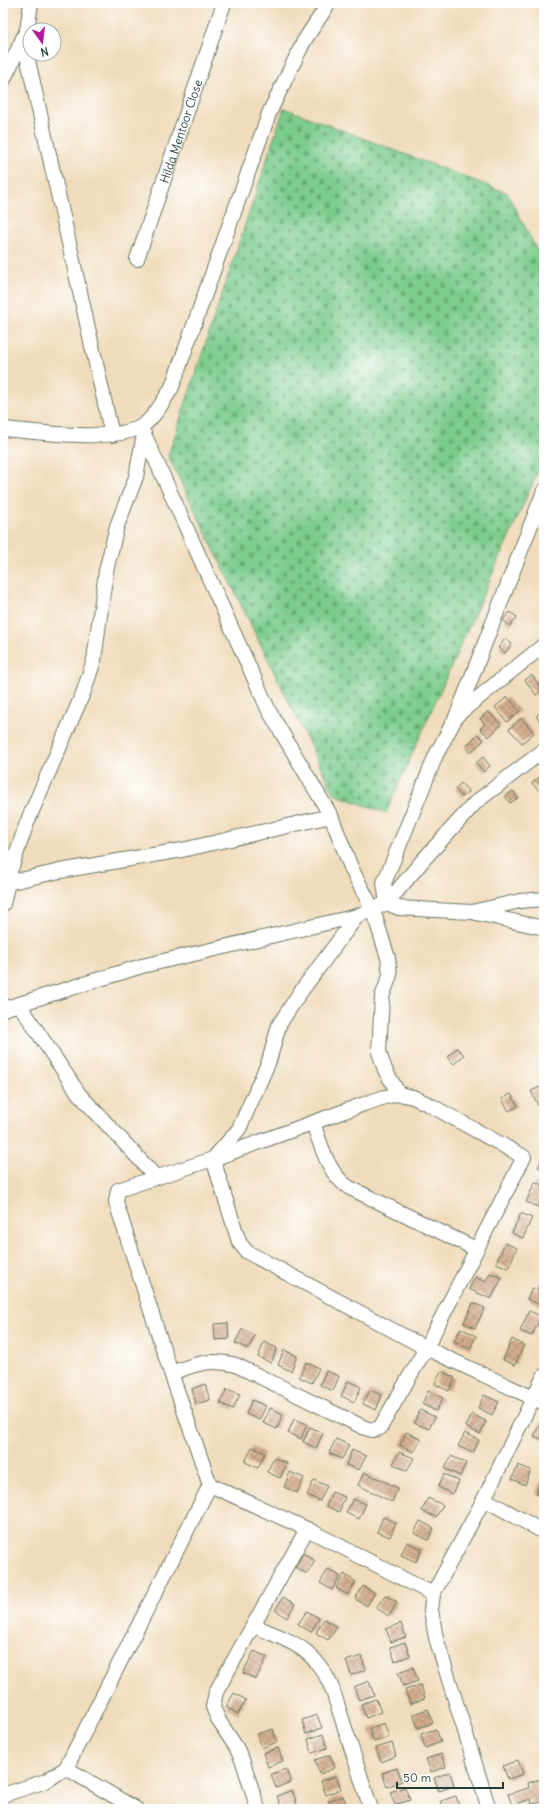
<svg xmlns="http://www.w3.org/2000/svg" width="547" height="1812" font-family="Delius,sans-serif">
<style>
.cemetery{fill:url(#cemetery-stones);stroke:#4e8460}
.building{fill:url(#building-cross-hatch)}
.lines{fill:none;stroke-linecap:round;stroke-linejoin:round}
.minor-casing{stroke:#687563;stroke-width:16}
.minor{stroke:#fff;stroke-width:14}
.labels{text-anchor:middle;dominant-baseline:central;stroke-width:3.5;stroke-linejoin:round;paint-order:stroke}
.street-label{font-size:12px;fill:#1f3d34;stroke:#fff}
</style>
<defs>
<pattern id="cemetery-stones" width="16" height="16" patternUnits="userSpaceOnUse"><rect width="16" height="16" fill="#7ccc8d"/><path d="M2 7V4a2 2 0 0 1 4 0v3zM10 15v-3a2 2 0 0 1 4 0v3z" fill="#65a774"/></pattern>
<pattern id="building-cross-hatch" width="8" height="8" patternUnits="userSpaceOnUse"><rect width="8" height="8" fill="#d4ad8d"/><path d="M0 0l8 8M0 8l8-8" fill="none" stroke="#ab8e74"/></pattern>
</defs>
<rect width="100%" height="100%" fill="#fff"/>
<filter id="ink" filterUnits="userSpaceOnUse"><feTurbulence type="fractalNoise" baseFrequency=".025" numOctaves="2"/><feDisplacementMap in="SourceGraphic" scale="8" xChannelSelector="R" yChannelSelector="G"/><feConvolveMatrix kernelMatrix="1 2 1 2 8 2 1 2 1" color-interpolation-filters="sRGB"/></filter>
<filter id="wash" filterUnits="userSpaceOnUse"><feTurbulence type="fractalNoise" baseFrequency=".012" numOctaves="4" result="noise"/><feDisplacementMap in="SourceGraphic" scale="16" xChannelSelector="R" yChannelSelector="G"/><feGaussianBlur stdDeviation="0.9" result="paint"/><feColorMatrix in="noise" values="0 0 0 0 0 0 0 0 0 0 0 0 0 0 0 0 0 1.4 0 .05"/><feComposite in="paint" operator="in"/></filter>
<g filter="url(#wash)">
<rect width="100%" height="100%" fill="#f0dcbb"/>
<path class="cemetery" d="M284,108l223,85 37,70v195l-158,355 -52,-19 -166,-338z"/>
<g id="blocks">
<path class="building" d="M510,612l7,5 -7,9 -7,-6z
M505,639l7,5 -7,9 -7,-5z
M532,675l10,15 -6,5 -11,-15z
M507,697l13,14 -13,11 -12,-15z
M544,709v13l-2,2 -6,-8z
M488,711l13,14 -12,12 -9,-8 5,-5 -5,-5z
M521,718l13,15 -12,10 -13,-14z
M478,734l6,6 -14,13 -5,-6z
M483,757l7,9 -6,6 -8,-9z
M538,778l6,7v8l-1,2 -11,-12z
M461,783l8,9 -7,5 -7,-8z
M513,791l5,7 -8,5 -5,-7z
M457,1048l7,7 -10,9 -7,-7z
M544,1085v19l-5,3 -8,-16z
M511,1094l7,12 -9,5 -7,-12z
M544,1155v15l-6,-3z
M535,1182l9,4v8l-6,13 -12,-5z
M521,1213l11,5 -9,20 -11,-5z
M505,1243l12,5 -9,20 -12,-5z
M490,1273l12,5 -11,21 -22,-10 6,-12 10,5z
M542,1280l2,1v26l-17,-8 5,-11 5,2z
M473,1303l12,5 -10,20 -11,-5z
M529,1311l12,5 -9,20 -12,-5z
M228,1323l1,16 -14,1 -1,-16z
M461,1328l15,8 -6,13 -16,-8z
M242,1329l13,6 -7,14 -13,-6z
M512,1339l12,6 -9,20 -12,-5z
M264,1342l13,6 -6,15 -13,-6z
M284,1350l13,6 -6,15 -13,-6z
M306,1362l13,6 -7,15 -13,-6z
M326,1371l13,5 -6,15 -13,-6z
M441,1371l14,7 -6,13 -14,-7z
M348,1381l13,6 -7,15 -13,-6z
M205,1384l5,16 -14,4 -4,-15z
M227,1389l13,5 -7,15 -13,-6z
M370,1390l12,5 -6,15 -13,-6z
M428,1391l15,7 -7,13 -14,-7z
M484,1395l15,7 -7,13 -14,-7z
M252,1400l14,6 -7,14 -13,-6z
M270,1408l13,6 -6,15 -14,-6z
M420,1410l15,7 -6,12 -15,-6z
M472,1414l14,7 -6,13 -14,-7z
M294,1419l13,5 -6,15 -13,-6z
M541,1421l3,1v18l-10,-4z
M310,1427l13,6 -7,15 -13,-6z
M406,1432l15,7 -7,13 -14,-7z
M465,1433l14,7 -6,13 -15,-7z
M336,1439l13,6 -7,14 -13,-6z
M252,1447l13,6 -7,15 -13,-6z
M352,1450l14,6 -7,14 -13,-5z
M399,1452l15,6 -7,13 -14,-7z
M451,1456l15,7 -6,13 -15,-7z
M274,1458l13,5 -7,15 -13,-6z
M518,1465l13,5 -6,15 -13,-6z
M290,1472l14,6 -7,15 -13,-6z
M364,1472l34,16 -6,14 -34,-17z
M444,1474l15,7 -6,13 -15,-7z
M542,1479l2,1v18l-8,-4z
M314,1480l13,6 -7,15 -13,-6z
M332,1492l13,5 -6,15 -13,-6z
M428,1498l15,7 -7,12 -14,-6z
M353,1499l13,5 -7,15 -13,-6z
M383,1517l13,6 -6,14 -13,-5z
M420,1521l14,7 -6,12 -14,-7z
M407,1542l15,7 -6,13 -15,-7z
M303,1553l12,8 -8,13 -12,-7z
M328,1569l12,7 -8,14 -12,-7z
M344,1574l12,8 -8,13 -12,-7z
M363,1586l12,7 -8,13 -12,-7z
M385,1595l12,7 -8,14 -13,-8z
M283,1597l12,7 -8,14 -12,-8z
M307,1611l12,7 -8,14 -13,-8z
M324,1619l13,8 -9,13 -12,-7z
M401,1623l5,14 -15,5 -5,-13z
M405,1642l5,14 -15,5 -5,-14z
M254,1651l13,6 -11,22 -13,-6z
M361,1656l5,14 -15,5 -5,-14z
M413,1667l5,14 -15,5 -5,-14z
M369,1681l5,14 -15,5 -5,-13z
M421,1685l4,13 -15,6 -5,-14z
M234,1693l12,7 -8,14 -12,-7z
M376,1699l5,13 -15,6 -5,-14z
M428,1709l5,14 -15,5 -5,-14z
M317,1715l5,13 -16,6 -4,-14z
M384,1723l5,14 -15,5 -5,-13z
M273,1729l4,13 -15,6 -5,-14z
M436,1729l5,13 -16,6 -4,-14z
M323,1734l4,14 -15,5 -4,-14z
M392,1743l4,13 -15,6 -5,-14z
M278,1748l5,13 -15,6 -5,-14z
M441,1754l5,13 -15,5 -5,-13z
M330,1755l5,13 -15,6 -5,-14z
M518,1760l5,14 -15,5 -5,-13z
M397,1768l5,13 -15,6 -5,-14z
M286,1769l5,13 -15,6 -5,-14z
M450,1772l4,14 -15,5 -5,-13z
M336,1776l5,13 -15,6 -5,-14z
M540,1779l4,14v7l-12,4 -1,-5 -19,6 -4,-11 21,-6 -1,-5z
M405,1787l5,13 -15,5 -5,-13z
M292,1790l5,14 -15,5 -5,-13z
M343,1796l5,13h-17l-3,-8z
M456,1796l4,13h-17l-2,-8z"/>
</g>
</g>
<g filter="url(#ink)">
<use href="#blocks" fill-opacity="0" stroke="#687563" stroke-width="1"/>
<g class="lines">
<defs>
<g id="minor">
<path d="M23,38l89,397"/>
<path d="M3,81l24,-51 4,-27"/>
<path id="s1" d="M137,259l87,-256"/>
<path d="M3,429c34,3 111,14 139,-3 12,-7 23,-28 30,-39l98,-276 34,-70 25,-38"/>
<path d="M144,434l125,277 62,105 21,54 21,40 15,48 2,17 -8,22 -3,55 6,18 14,24"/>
<path d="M544,645l-87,70 -21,40 -52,128 3,20 12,5 73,4 48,-11 24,-2"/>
<path d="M457,715l87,-224"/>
<path d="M7,883l53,-12 122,-21 149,-34"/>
<path d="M3,904l8,-35 17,-49 56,-129 10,-31 12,-89 11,-45 19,-49 8,-43"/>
<path d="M476,913l68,15"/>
<path d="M357,916l-58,78 -20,31 -10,36 -30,68 -26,30 26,83 8,10 179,96 118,55"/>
<path d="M19,1004l60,90 77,83"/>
<path d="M3,1009l139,-43 215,-50 30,-13 37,-44 52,-57 68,-52"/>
<path d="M313,1123c9,24 14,49 35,64l128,62"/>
<path d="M171,1373c26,-9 36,-15 65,-8l129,63 8,2 7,-2 46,-80 98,-191 -94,-52 -17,-8 -14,-3 -14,3 -21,7 -151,55 -95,31 -2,12 3,10 52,161 39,112 97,44 126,65"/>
<path d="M484,1499l60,33"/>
<path d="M254,1626c38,16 60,21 78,62l39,121"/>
<path d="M66,1768l70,41"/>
<path d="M3,1795l43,-14 20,-13 144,-283"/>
<path d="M258,1809l-15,-47 -7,-15 -17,-26 -6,-14 3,-15 91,-163"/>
<path d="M489,1809l-53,-171 -5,-28 2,-16 51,-95 60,-123"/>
</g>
</defs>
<use href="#minor" class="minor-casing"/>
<use href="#minor" class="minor"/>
</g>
</g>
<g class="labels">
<g class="street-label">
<text stroke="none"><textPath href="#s1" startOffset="135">Hilda Mentoor Close</textPath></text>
</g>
</g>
<rect width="547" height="1812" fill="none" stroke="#fff" stroke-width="16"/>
<g transform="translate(42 42) rotate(166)"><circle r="19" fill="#ffffff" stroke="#a5b1ae"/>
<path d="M0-3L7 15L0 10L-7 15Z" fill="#b5179e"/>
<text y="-6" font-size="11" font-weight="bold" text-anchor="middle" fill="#1f3d34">N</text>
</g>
<path d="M397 1782v6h106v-6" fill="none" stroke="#1f3d34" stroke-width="2"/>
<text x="403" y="1782" font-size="12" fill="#1f3d34" stroke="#ffffff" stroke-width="3" paint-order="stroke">50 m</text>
</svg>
